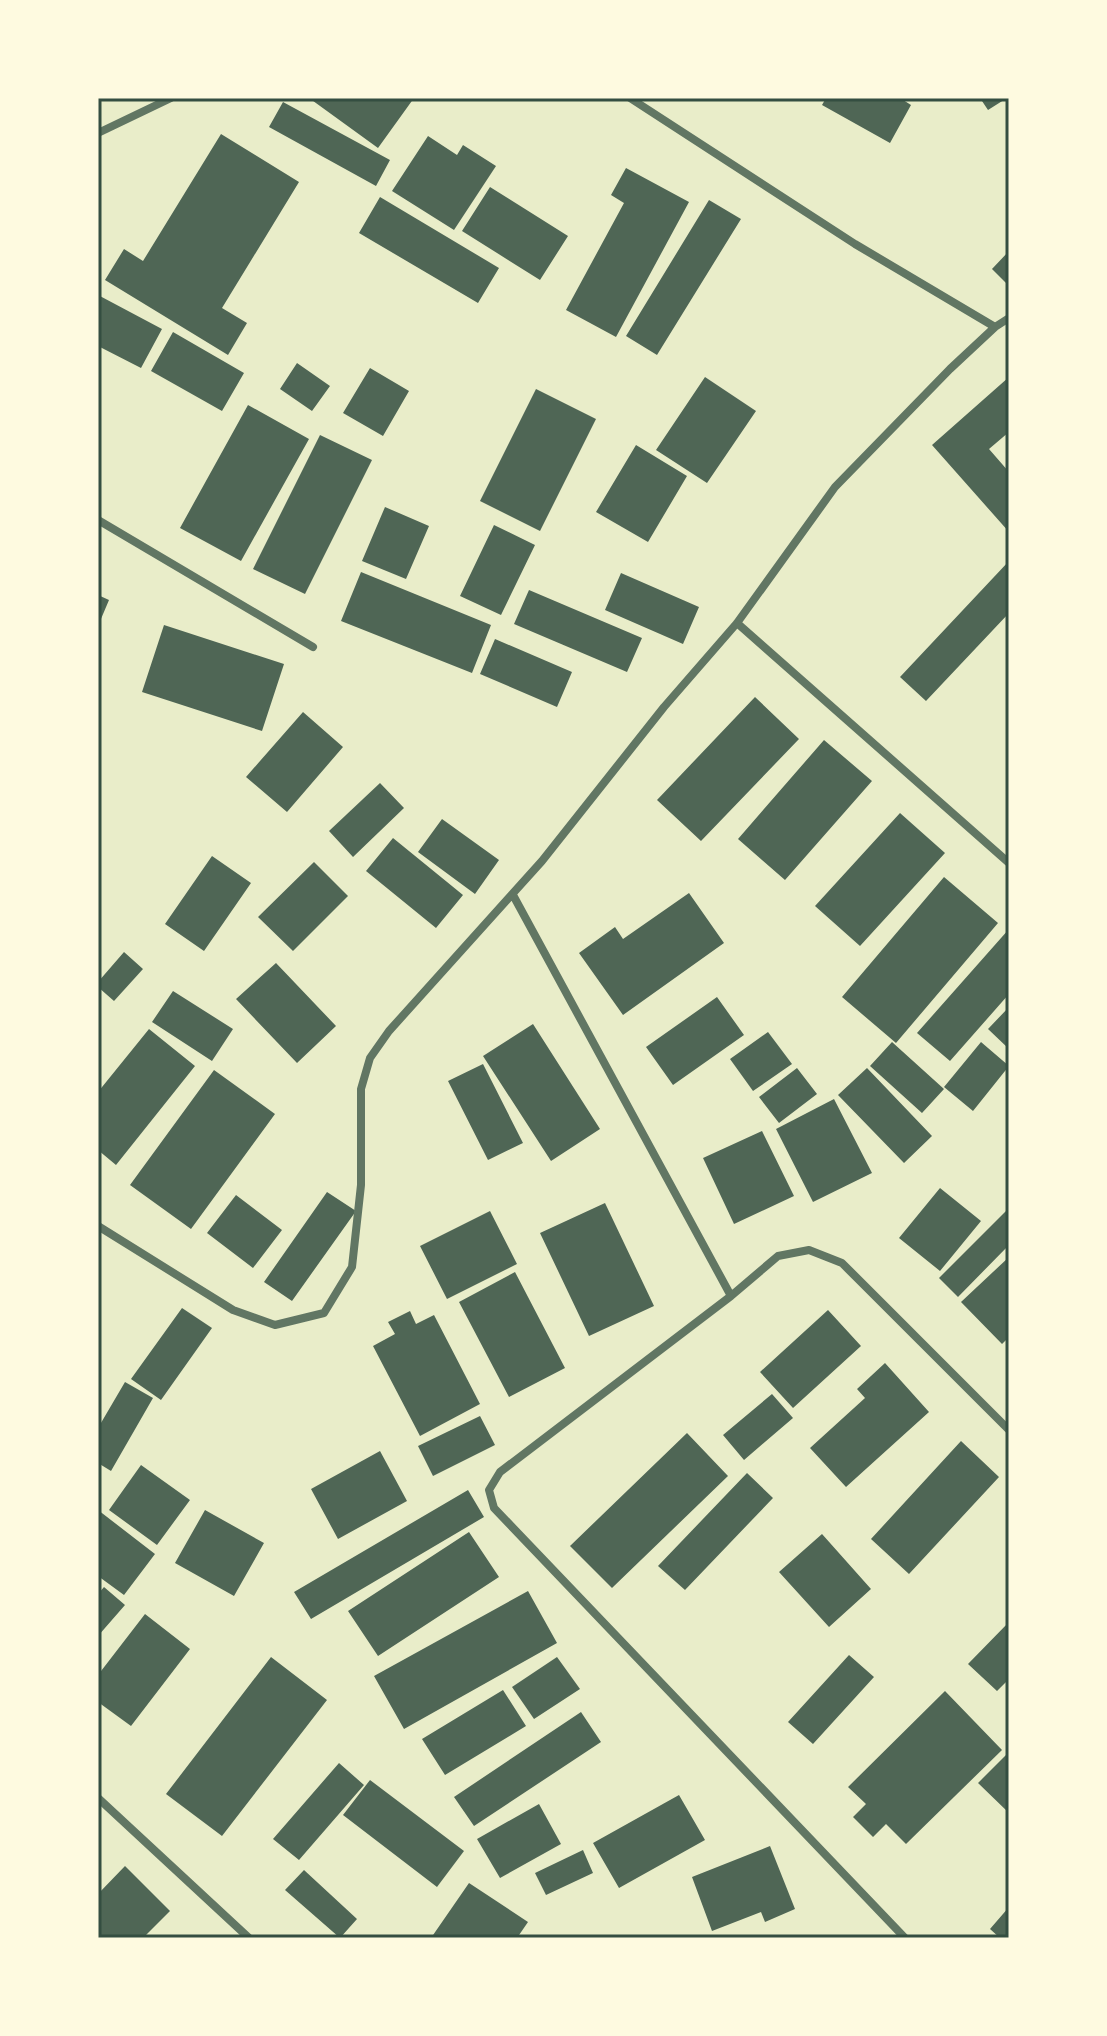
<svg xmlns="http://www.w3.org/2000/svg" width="1107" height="2036" font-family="'Source Serif 4',serif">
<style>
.building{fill:#4f6655}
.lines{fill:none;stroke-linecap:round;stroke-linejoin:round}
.minor{stroke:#617663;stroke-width:8}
.neatline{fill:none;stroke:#344e41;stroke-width:3}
</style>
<rect width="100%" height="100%" fill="#e9edc9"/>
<path class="building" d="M309,98h105l-36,50z
M826,98h74l11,7 -21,38 -68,-38z
M980,98h27l-19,12z
M283,102l107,58 -14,26 -107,-59z
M221,134l78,48 -77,126 25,15 -19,32 -123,-75 19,-31 19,12z
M428,136l29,19 6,-10 33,21 -42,64 -62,-39z
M626,168l63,34 -73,135 -50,-27 58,-107 -13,-8z
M490,187l78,49 -28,44 -78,-49z
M380,197l119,71 -21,35 -119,-70z
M709,200l32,19 -84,136 -31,-19z
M1009,251v35l-17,-17z
M98,295l64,34 -21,39 -43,-22z
M173,332l71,41 -22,38 -71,-40z
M297,363l33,23 -18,25 -32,-22z
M370,368l39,23 -26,45 -40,-23z
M705,377l51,34 -49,72 -51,-33z
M1009,377v55l-20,17 20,23v60l-77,-87z
M536,389l60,30 -56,112 -60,-30z
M248,405l61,34 -68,122 -61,-33z
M320,435l52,25 -67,134 -52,-25z
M636,445l51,31 -39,66 -52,-30z
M385,507l44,19 -23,53 -44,-18z
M494,525l41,20 -34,70 -41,-19z
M1009,561v52l-83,88 -26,-24z
M361,572l130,53 -19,48 -131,-52z
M621,573l78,34 -16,37 -78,-34z
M529,590l113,48 -15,34 -113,-48z
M98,595l11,5 -11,26z
M164,625l120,39 -22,67 -120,-39z
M495,639l77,33 -15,35 -77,-33z
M755,697l44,42 -98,102 -44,-41z
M303,712l40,35 -56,65 -41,-35z
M824,740l48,41 -87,99 -47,-41z
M380,783l24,25 -51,49 -24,-26z
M900,813l45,40 -85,93 -45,-40z
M442,819l57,41 -24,34 -57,-42z
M393,838l70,57 -27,33 -70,-57z
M212,856l39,27 -47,68 -39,-27z
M314,862l34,34 -55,55 -35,-34z
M944,877l54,46 -102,120 -54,-46z
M689,893l35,50 -101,72 -44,-62 36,-26 8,12z
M1009,929v65l-59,67 -33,-28z
M124,952l19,17 -29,32 -16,-14v-5z
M276,963l60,63 -39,37 -61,-64z
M173,991l60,38 -21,32 -60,-39z
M717,997l27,38 -71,50 -27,-38z
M1009,1007v42l-21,-20z
M533,1024l67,105 -49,32 -68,-105z
M149,1029l46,37 -79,99 -18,-15v-58z
M768,1032l24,32 -39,27 -23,-32z
M892,1042l52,47 -22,24 -52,-47z
M981,1042l28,24 -36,45 -29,-24z
M483,1064l40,79 -35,17 -40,-79z
M797,1068l20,26 -38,29 -20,-26z
M867,1068l65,68 -28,27 -66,-68z
M214,1070l61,44 -84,115 -61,-44z
M834,1099l38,74 -59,29 -37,-73z
M762,1131l32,65 -60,28 -31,-66z
M940,1188l41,33 -41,50 -41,-33z
M327,1192l29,19 -64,90 -28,-19z
M236,1195l46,35 -29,38 -46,-35z
M605,1203l49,103 -65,30 -49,-103z
M1009,1208v37l-51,52 -19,-19z
M490,1211l27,53 -70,35 -27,-53z
M1009,1257v80l-7,7 -41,-42z
M515,1272l50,96 -56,29 -50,-95z
M182,1308l30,20 -51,72 -30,-21z
M828,1310l33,36 -68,62 -33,-36z
M410,1311l6,13 18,-9 46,89 -60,32 -47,-90 22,-12 -7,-12z
M885,1363l44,49 -83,75 -36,-39 55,-50 -8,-9z
M125,1382l28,16 -42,73 -13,-8v-35z
M772,1394l21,24 -49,42 -21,-25z
M480,1416l15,29 -62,31 -15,-30z
M687,1433l41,43 -116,112 -42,-42z
M961,1441l38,36 -90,97 -38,-35z
M380,1451l27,50 -69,38 -27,-50z
M141,1465l49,35 -33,45 -48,-35z
M747,1473l26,25 -88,92 -27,-24z
M468,1490l16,27 -173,102 -17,-27z
M98,1510l57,44 -31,41 -26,-19z
M205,1510l59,33 -30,53 -59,-33z
M469,1532l30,45 -121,79 -30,-45z
M822,1534l49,55 -42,38 -50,-55z
M104,1587l21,18 -27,31v-42z
M528,1591l29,52 -153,86 -30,-53z
M145,1614l45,35 -59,77 -33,-24v-27z
M1009,1622v57l-12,12 -29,-27z
M849,1655l25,22 -61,67 -25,-22z
M271,1657l56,43 -105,136 -56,-42z
M557,1657l23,32 -46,30 -22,-32z
M503,1690l23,36 -81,49 -23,-36z
M945,1691l57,59 -96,94 -20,-20 -13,13 -20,-20 13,-13 -18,-17z
M581,1712l20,30 -127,84 -20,-29z
M1009,1752v61l-31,-30z
M339,1763l25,22 -65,75 -26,-21z
M370,1780l94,71 -27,36 -94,-72z
M679,1795l26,45 -86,48 -26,-45z
M539,1804l22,40 -61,34 -23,-39z
M770,1846l25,63 -30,13 -4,-10 -49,19 -20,-54z
M583,1850l10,23 -47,22 -11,-22z
M125,1866l45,45 -27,27h-45v-44z
M304,1870l53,49 -17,19 -55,-48z
M469,1883l59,39 -11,16h-86z
M1009,1907v31h-9l-10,-9z"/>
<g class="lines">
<path class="minor" d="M630,98l225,146 140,83
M98,133l73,-35
M98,520l215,127
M737,623l272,240
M513,895l218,401
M98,1226l135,84 42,15 49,-12 28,-46 9,-82v-96l9,-31 19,-27 153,-170 122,-154 73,-84 98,-136 115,-118 45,-42 14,-9
M98,1798l151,140
M905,1938l-411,-430 -5,-18 11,-18 231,-176 47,-40 31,-6 33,13 167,167"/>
</g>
<rect width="1107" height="2036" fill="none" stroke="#fefae0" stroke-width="200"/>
<rect x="100" y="100" width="907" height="1836" class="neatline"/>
</svg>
